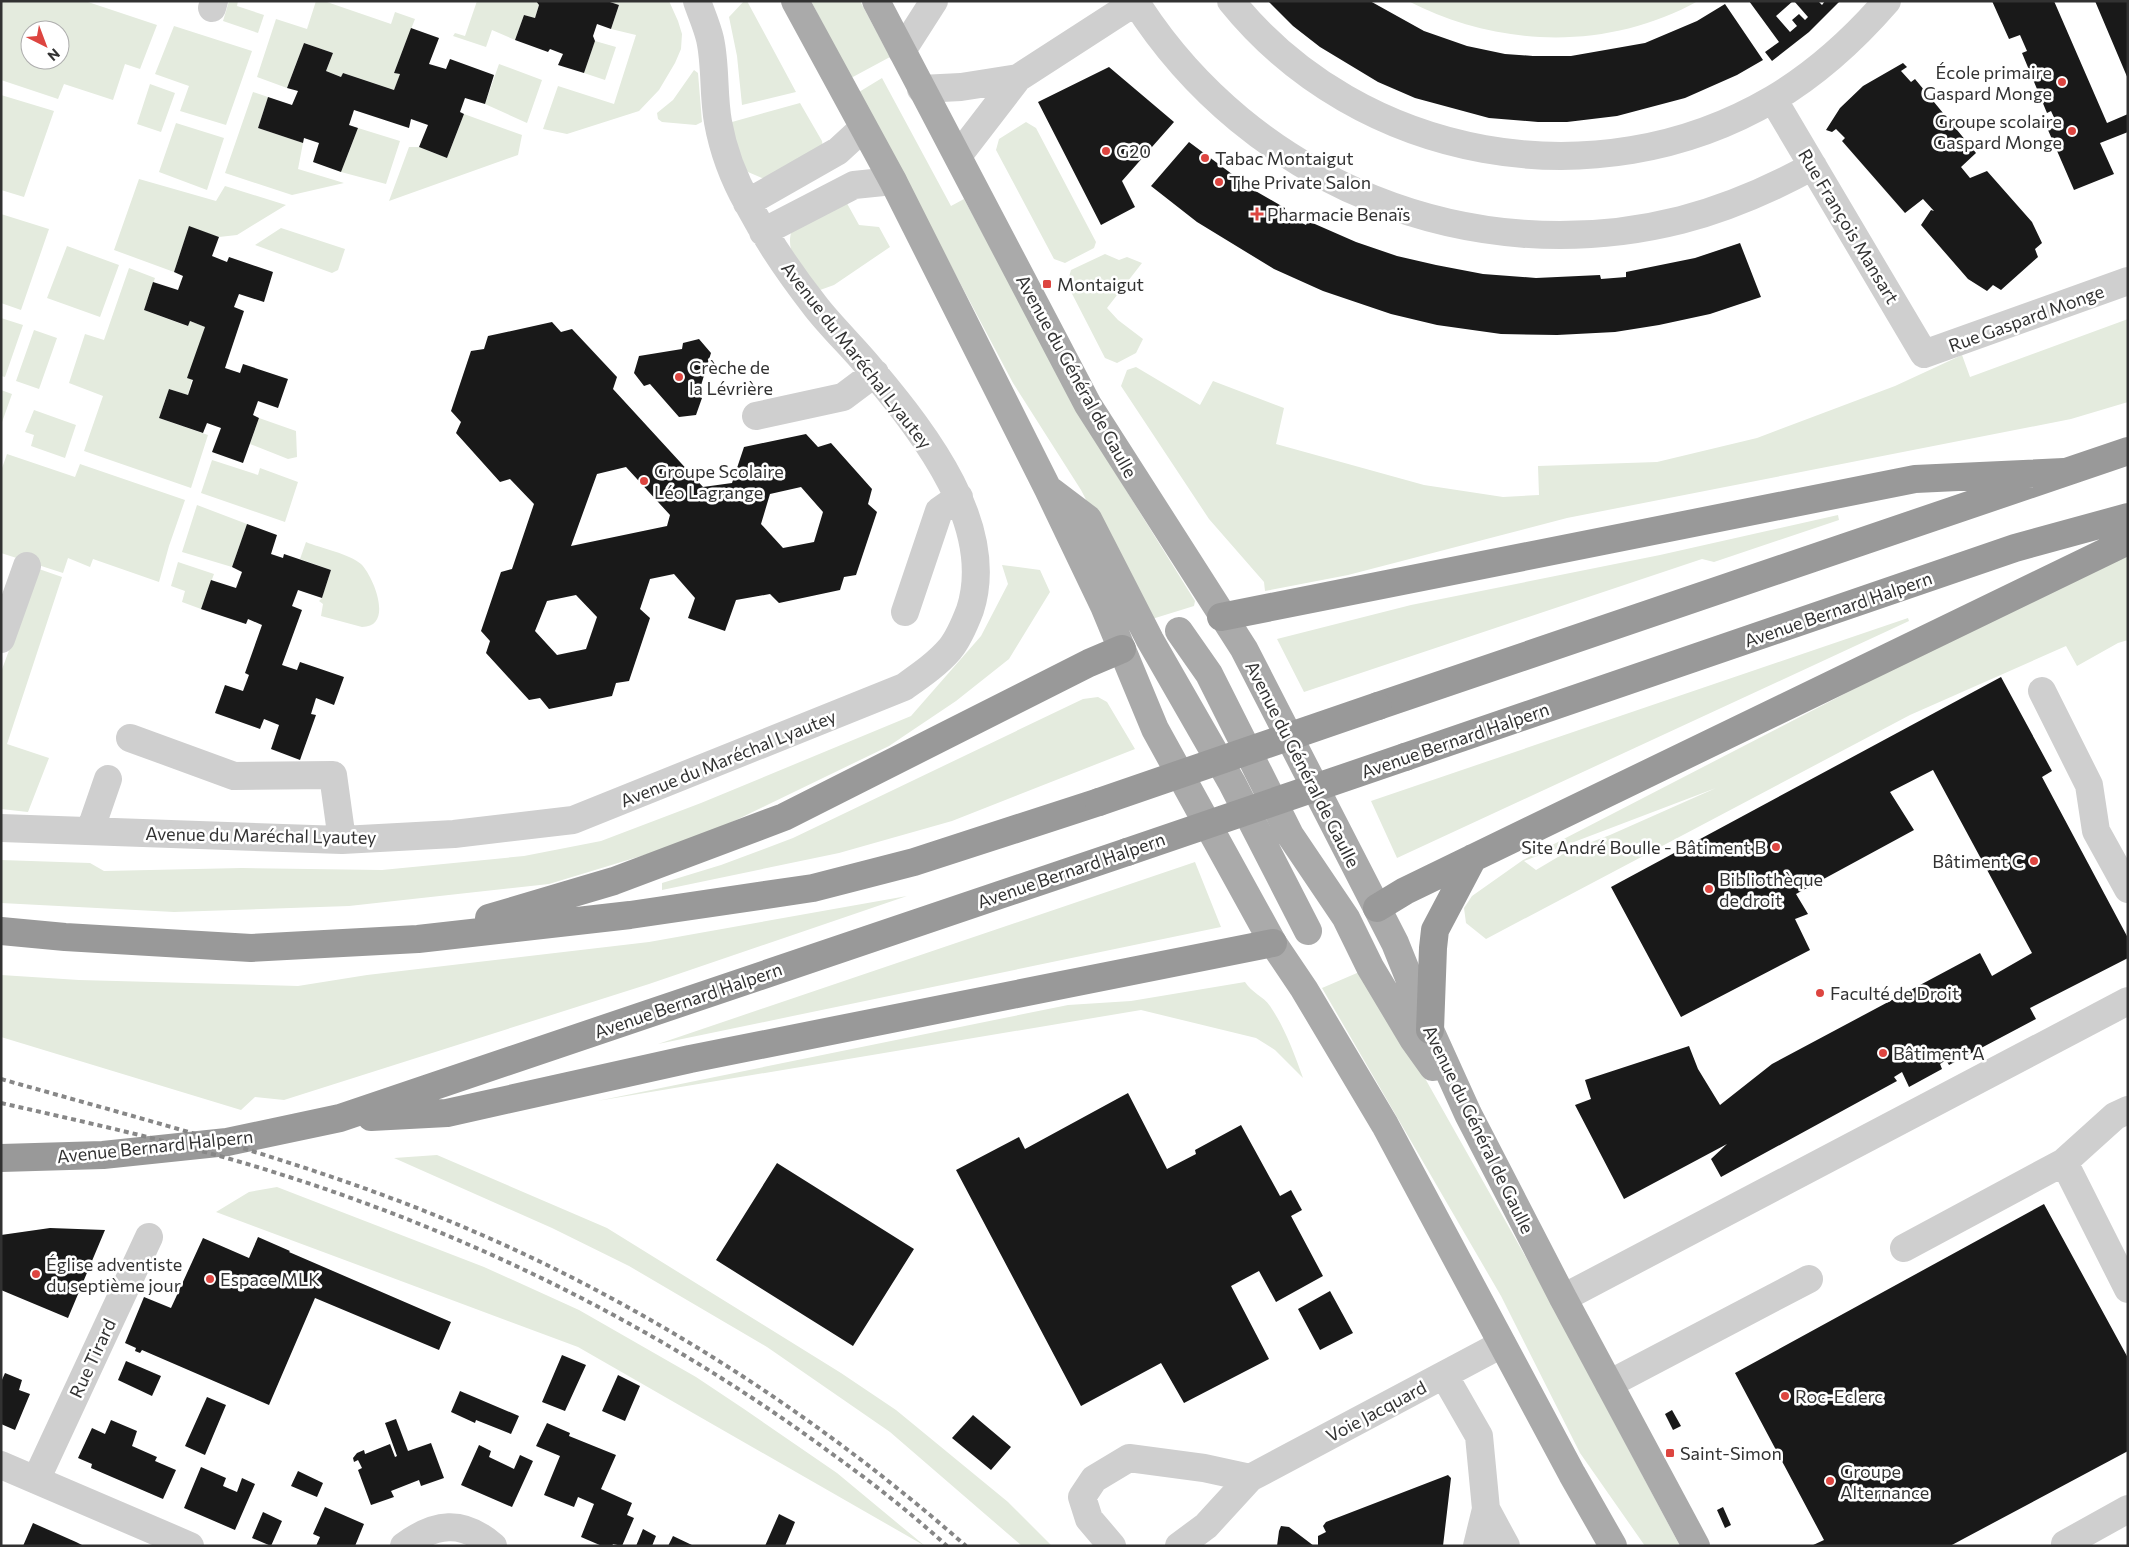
<svg xmlns="http://www.w3.org/2000/svg" width="2129" height="1547" font-family="Commissioner,sans-serif">
<style>
.green{fill:#e4ebde;fill-rule:evenodd}
.building{fill:#191919;fill-rule:evenodd}
.lines{fill:none;stroke-linecap:round;stroke-linejoin:round}
.minor{stroke:#cfcfcf;stroke-width:28}
.major{stroke:#aaa;stroke-width:28}
.highway{stroke:#999;stroke-width:28}
.rail{stroke:#878787;stroke-width:4;stroke-dasharray:5 4;stroke-linecap:butt}
.highway-bridge{stroke:#999;stroke-width:28}
.poi-dot{fill:#dd4540;stroke:#fff;stroke-width:2}
.labels{text-anchor:middle;dominant-baseline:central;stroke-width:5;stroke-linejoin:round;paint-order:stroke}
.poi-label{font-size:18px;fill:#323232;stroke:#fff;text-anchor:start}
.street-label{font-size:18px;fill:#323232;stroke:#fff}
</style>
<rect width="100%" height="100%" fill="#fff"/>
<path class="green" d="M1,1h84l72,24 -17,44 -15,-5 -12,36 -49,-16 -6,15 -57,-19zM30,30h30v30h-30z
M229,1h9l-1,5 27,9 -6,18 -35,-12z
M316,1h8l67,23 4,-12 20,7 -21,54 6,1 -6,16 -51,-17 -2,4 -15,-6 7,-18 -29,-10 -17,45 -30,-11 19,-58 31,10z
M477,1h60l2,4 -4,13 -11,-3 -9,25 -23,-10 -6,17 -33,-11 2,-3 10,3z
M607,1h62l9,20 4,13 -1,15 -6,14 -16,27 -20,21 -72,23 -24,-5 15,-43 56,18 22,-69 -25,-6 8,-24z
M744,1h3l49,91 -54,13 -5,-49 -8,-39z
M811,1h49l30,56 -39,21z
M1408,1h290c-90,50 -199,47 -290,0z
M174,26l78,25 -26,74 -46,-14 9,-25 -34,-12z
M595,41l21,6 -11,33 -21,-7z
M499,64l43,16 -15,43 -42,-19z
M694,70l4,3 4,49 -6,3 -34,-3 -4,-3 -1,-6 16,-13z
M882,78l69,128 13,-7 124,230 107,172 -1,5 -42,13 -4,-1 -67,-128 -68,-107 -154,-291z
M150,84l25,9 -14,39 -24,-8z
M253,92l15,5 -10,31 45,15 -5,26 46,14 -52,12 -67,-22z
M1,95l53,16 -30,86 -23,-7z
M800,103l22,38 1,7 -43,29 -18,1 -14,-6 -13,-16 -3,-34z
M464,114l58,21 -4,20 -129,46 20,-54h10l28,11z
M1026,122l10,6 60,114 -2,6 -29,15 -11,-4 -58,-109 3,-11z
M176,123l48,15 -17,52 -48,-18z
M358,128l42,13 -14,43 -45,-12z
M139,179l77,22 9,-15 61,19 -49,30 -18,2 -30,-10 -15,45 -60,-22z
M844,198l15,27 20,2 11,20 -56,38 -14,5c-14,-17 -37,-36 -28,-60z
M1,214l48,15 -28,81 -20,-7z
M281,228l64,21 -7,21 -6,3 -77,-28z
M67,246l52,19 -19,52 -53,-19z
M1105,254l14,6 8,-3 15,6 -35,45 11,12 25,19 -7,14 -19,10 -12,-5 -38,-74 4,-14z
M129,268l26,10 -11,32 43,16 3,-5 15,6 -17,68 -19,-6 -10,29 49,17 -17,53 -107,-37 19,-55 -34,-13 16,-49 19,6z
M1,318l22,7 -18,52 -4,-1z
M2128,319v83l-57,17 -504,99 -219,57 -83,16 -1,-9 -55,-63 -88,-133 6,-16 9,-3 64,38 13,-24 71,27 -8,36 148,41 79,12 36,-2 -1,-29 119,-4 100,-24 138,-52 67,-31 8,22z
M34,330l23,8 -18,51 -23,-8z
M1,390l11,4 -11,31z
M34,410l42,15 -11,33 -34,-12 3,-11 -9,-3z
M259,418l37,13 1,26 -9,2 -38,-15z
M7,454l68,23 5,-13 105,36 -16,46 -10,36 -66,-23 -3,8 -22,-9 -5,15 -62,-20v-82z
M212,460l46,15 2,-7 38,14 -13,40 -84,-29z
M197,505l50,19 -15,43 -50,-15z
M1838,515l1,5 -125,42 -12,-3 -398,133 -27,-53 134,-34 249,-50z
M306,542c14,6 44,12 55,22 13,13 33,63 1,63l-41,-11 2,-12 -4,-3 3,-3 9,-28 -31,-11z
M2128,553v87l-10,3 -41,23 -11,-20 -156,69 -424,224 -20,-16 -2,-15 8,-12 51,-36 424,-219zM1716,788l-106,47 -42,16 -32,19 -12,-9z
M178,562l36,12 -13,35 -19,-7 3,-11 -14,-5z
M1002,565l38,5 10,22 -41,67 -53,42 -67,45 -192,93 -148,45 -200,22 -175,6 -173,-9v-43l89,3 14,8 138,-3 140,2 142,-14 77,-15 100,-38 210,-87 70,-80 27,-52z
M39,569l23,8 -55,167 42,14 -21,54 -27,-3v-137z
M1908,618l1,3 -512,237 -26,-57z
M1098,697l9,5 28,47 -183,72 -113,32 -177,37v-7l59,-18 72,-27 290,-139z
M1195,862l26,65 -563,117z
M907,896l-258,88 -365,116 -29,-3 -14,13 -240,-73v-62l78,5 219,6 69,-11 282,-33z
M1364,970l173,307 143,269h-35l-65,-93 -79,-157 -179,-308z
M1245,982c7,11 18,14 25,24 15,22 24,47 33,72l-28,-28 -19,-12 -115,-28 -544,91 471,-96 63,-4z
M437,1155l170,73 234,145 55,37 112,92 44,44h-30l-132,-114 -123,-85 -138,-81 -77,-38 -158,-70z
M277,1187l207,80 95,43 117,67 48,32 93,64 88,73 -347,-199 -362,-135 33,-20z"/>
<path class="building" d="M536,1h71l12,4 -8,24 -14,-5 -4,12 2,5 -11,32 -26,-8 5,-11 -13,-5 -2,3 -33,-12 9,-25 11,3 4,-13z
M1268,1h102l54,30 43,15 38,8 28,2h38l74,-13 52,-22 28,-17 38,56 -26,15 -52,23 -68,18 -50,6h-29l-49,-4 -74,-20 -37,-16 -58,-35 -27,-21z
M1749,1h44l-17,15 14,16 7,-6 -5,-6 7,-6 6,6 3,-3 -14,-16h24l4,4 3,-4h15l-31,31 -37,29 -7,-9 14,-10z
M1992,1h62l53,122 21,-9v18l-28,11 14,31 -40,16 -26,-60 10,-4 -7,-15 -4,2 -25,-60 5,-2 -7,-16 -11,4z
M2095,1h33v78z
M411,28l28,10 -10,26 17,5 4,-10 44,16 -9,29 -20,-6 -5,14 4,2 -17,44 -28,-11 9,-22 -17,-6 -2,9 -55,-18 -5,15 9,3 -17,44 -28,-10 6,-19 -15,-5 -1,5 -45,-15 10,-31 24,8 6,-14 -11,-3 17,-45 29,10 -7,18 15,6 2,-4 51,17 6,-16 -6,-1z
M1903,63l4,4 -6,4 10,11 4,-3 61,74 -15,14 9,11 17,-7 45,51 10,21 -7,6 3,8 -37,33 -8,-5 -6,6 -19,-12 -47,-54 10,-15 3,1 -11,-12 -18,14 -63,-72 3,-3 -9,-9 -4,3 -6,-2 14,-22 23,-22z
M1109,67l65,55 -52,59 13,26 -34,18 -63,-123z
M1189,142l63,47 33,19 -2,6 23,11 2,-4 48,21 41,14 39,9 47,9 53,4 64,-3 1,4 25,-2v-5l69,-14 45,-15 21,54 -51,17 -51,11 -44,7 -58,3 -56,-1 -64,-9 -46,-11 -68,-23 -49,-22 -77,-47 -46,-36z
M189,226l30,11 -7,19 15,6 2,-5 44,15 -9,30 -25,-8 -5,13 10,4 -19,57 15,5 3,-9 45,15 -10,29 -20,-7 -5,14 6,3 -16,45 -31,-11 9,-24 -14,-5 -4,10 -44,-15 10,-29 19,6 5,-15 -6,-2 18,-51 -15,-6 -2,5 -44,-16 9,-28 25,8 5,-14 -9,-4z
M552,322l9,10 11,-3 45,48 -4,12 90,98 29,-4 12,-36 62,-13 12,13 13,-4 41,46 -4,15 9,8 -21,63 -12,2 -4,13 -61,13 -9,-9 -34,6 -11,31 -37,-13 7,-20 -21,-24 -24,5 -10,30 10,9 -21,63 -13,2 -4,13 -63,13 -9,-11 -11,2 -43,-47 4,-12 -9,-10 20,-59 11,-3 22,-65 -24,-25 -10,3 -44,-49 5,-11 -10,-11 20,-60 13,-2 4,-13zM626,467l44,48 -3,11 -96,20 26,-72zM801,487l22,25 -9,30 -31,6 -22,-24 9,-30zM576,595l21,22 -11,32 -29,6 -22,-24 12,-30z
M699,339l12,14 -13,42 4,3 -6,17 -17,2 -29,-33 -6,2 -10,-13 5,-17 43,-7 1,-6z
M247,524l30,11 -6,19 12,4 1,-4 47,16 -9,28 -24,-8 -6,16 10,4 -20,55 15,5 3,-8 44,15 -10,28 -18,-7 -5,16 5,1 -16,45 -29,-11 8,-24 -15,-6 -4,10 -45,-16 10,-28 18,6 6,-16 -4,-2 17,-48 -14,-6 -2,5 -45,-15 10,-29 25,8 6,-16 -10,-5z
M2001,677l51,94 -10,6 86,161v20l-98,50 6,11 -87,46 -3,-5 -6,4 2,5 -33,18 -7,-15 -8,5 3,4 -176,96 -10,-18 16,-15 -103,55 -49,-94 16,-6 -6,-19 104,-34 9,23 22,36 52,-41 208,-111 12,23 40,-23 -99,-183 -43,22 24,38 -118,64 12,20 -13,5 15,31 -129,67 -70,-130z
M1128,1093l39,76 29,-15 -1,-4 46,-25 39,71 11,-6 11,20 -11,6 32,60 -47,26 -17,-31 -28,15 38,73 -85,44 -23,-40 -80,43 -125,-236 63,-33 6,12z
M777,1163l137,86 -61,97 -137,-86z
M2044,1204l84,154v93l-178,95h-139l13,-6 -89,-167z
M50,1228l55,2 -37,88 -67,-28v-55z
M258,1237l32,14 -1,1 162,70 -12,28 -124,-52 -46,107 -127,-55 -2,3 -5,-2 1,-3 -11,-5 19,-46 27,11 32,-70 46,20z
M1330,1291l23,42 -33,17 -22,-41z
M562,1355l24,10 -21,46 -23,-9z
M126,1361l35,15 -9,20 -34,-16z
M5,1373l17,7 -3,10 11,4 -15,36 -14,-6v-42z
M618,1375l22,11 -15,35 -23,-10z
M460,1391l59,25 -8,18 -35,-14 -1,3 -24,-11z
M207,1397l19,8 -21,50 -20,-9z
M1672,1410l9,16 -8,4 -8,-16z
M973,1415l38,32 -20,23 -39,-32z
M396,1419l12,32 23,-8 13,35 -23,8 -2,-6 -28,11 3,6 -23,8 -13,-35 4,-2 -4,-8 -4,2 -1,-4 4,-5 7,-3 1,4 25,-10 5,13 2,-1 -12,-33z
M111,1420l26,11 -5,15 25,11 -2,4 21,9 -13,29 -72,-31 1,-4 -14,-6 14,-30 13,6z
M547,1423l23,10 -1,3 47,19 -15,34 31,14 -5,12 7,3 -12,28 -9,-2 -1,2h-10l-21,-9 13,-33 -16,-7 -4,10 -30,-12 16,-39 -24,-10z
M479,1445l12,6 -2,6 25,12 6,-14 13,6 -21,46 -51,-22z
M201,1467l25,11 -3,8 14,6 5,-14 13,6 -20,46 -51,-22z
M298,1471l25,12 -6,14 -26,-11z
M1448,1475l3,3 -8,68h-125v-10l8,-4 -3,-6 3,-4z
M325,1507l39,17 -9,22h-39l4,-9 -7,-3z
M1723,1507l8,18 -6,3 -8,-18z
M263,1512l19,9 -11,25 -19,-8z
M779,1514l16,8 -2,5 -8,19h-20z
M33,1523l43,19 8,4h-61z
M1281,1526l8,1 25,19h-37l2,-15z
M643,1529l13,7 -4,10h-16z
M673,1536l21,10h-26z"/>
<g class="lines">
<path class="minor" d="M1135,1c115,182 336,272 546,219 46,-12 90,-31 132,-54
M1231,1c129,160 365,202 542,98 44,-26 81,-60 114,-98
M212,8l2,-7
M902,51l32,-50
M921,89l40,-2 57,-9
M1773,99l151,255 204,-73
M958,156l60,-78 119,-77
M747,203l91,-52 25,-23
M763,232l91,-47 39,-4
M756,416l87,-19 32,-24
M905,612l34,-101 20,-14
M1,639l26,-73
M2042,691l47,94 7,46 32,58
M130,738l104,38 99,-1 9,65
M1,828l341,12 112,-6 119,-14 331,-133c17,-12 33,-23 46,-38 9,-11 15,-26 20,-39 27,-84 -45,-176 -96,-237 -18,-23 -40,-43 -58,-66 -25,-32 -49,-67 -68,-103 -14,-25 -25,-54 -30,-82 -5,-27 -2,-56 -8,-83 -3,-13 -9,-26 -13,-38
M90,831l18,-52
M2064,1162l51,-46 13,-6
M1904,1248l160,-86 64,127
M1563,1298l565,-297
M1444,1375l35,61 7,73 -9,37
M1609,1384l200,-105
M1,1465l189,81
M36,1480l113,-243
M1486,1509l20,37
M2065,1544l63,-35
M404,1546c31,-23 58,-27 89,0
M1112,1546l-23,-27 -7,-22 12,-18 35,-21 75,10 46,10
M1179,1546l27,-20 44,-48 252,-134"/>
<path class="major" d="M795,1l98,180 155,308 56,117 51,123 118,214 31,46 81,136 187,349 41,72
M876,1l212,404 156,244 151,294 35,87 38,84 95,184 133,248
M1051,491l37,28 62,121 82,143 76,148
M1179,631l30,43 81,161 56,83 24,49 43,72 20,28"/>
<path class="highway" d="M1221,617l694,-138 149,-7
M1378,706l750,-255
M1405,757l610,-209 113,-31
M1377,908l28,-17 723,-350
M489,918l125,-37 170,-64 305,-154 33,-14
M1,931l64,6 186,11 167,-9 212,-24 183,-27 101,-26 185,-60
M1430,1030l3,-82 2,-18 38,-72
M371,1117l76,-4 243,-54 583,-116
M1,1158l102,-3 124,-13 113,-24 787,-266"/>
<path class="rail" d="M1,1079c162,46 327,88 481,156 174,76 341,185 484,311
M1,1103c84,19 170,38 253,63 209,63 406,160 581,290 39,28 77,58 112,90"/>
<path class="highway-bridge" d="M1099,802l279,-96
M1127,852l278,-95"/>
</g>
<g class="poi-dot">
<circle cx="2062" cy="82" r="5"/>
<circle cx="2072" cy="131" r="5"/>
<circle cx="1106" cy="151" r="5"/>
<circle cx="1205" cy="158" r="5"/>
<circle cx="1219" cy="182" r="5"/>
<path d="M1254.5 206.5h5v5h5v5h-5v5h-5v-5h-5v-5h5z"/>
<rect x="1042" y="279" width="10" height="10" rx="2.5"/>
<circle cx="679" cy="377" r="5"/>
<circle cx="644" cy="481" r="5"/>
<circle cx="1776" cy="847" r="5"/>
<circle cx="2034" cy="861" r="5"/>
<circle cx="1709" cy="889" r="5"/>
<circle cx="1820" cy="993" r="5"/>
<circle cx="1883" cy="1053" r="5"/>
<circle cx="36" cy="1274" r="5"/>
<circle cx="210" cy="1279" r="5"/>
<circle cx="1785" cy="1396" r="5"/>
<rect x="1665" y="1448" width="10" height="10" rx="2.5"/>
<circle cx="1830" cy="1481" r="5"/>
</g>
<g class="labels">
<g class="poi-label">
<text x="2052" y="72" text-anchor="end">École primaire<tspan x="2052" dy="21">Gaspard Monge</tspan></text>
<text x="2062" y="121" text-anchor="end">Groupe scolaire<tspan x="2062" dy="21">Gaspard Monge</tspan></text>
<text x="1116" y="151">G20</text>
<text x="1215" y="158">Tabac Montaigut</text>
<text x="1229" y="182">The Private Salon</text>
<text x="1267" y="214">Pharmacie Benaïs</text>
<text x="1057" y="284">Montaigut</text>
<text x="689" y="367">Crèche de<tspan x="689" dy="21">la Lévrière</tspan></text>
<text x="654" y="471">Groupe Scolaire<tspan x="654" dy="21">Léo Lagrange</tspan></text>
<text x="1766" y="847" text-anchor="end">Site André Boulle - Bâtiment B</text>
<text x="2024" y="861" text-anchor="end">Bâtiment C</text>
<text x="1719" y="879">Bibliothèque<tspan x="1719" dy="21">de droit</tspan></text>
<text x="1830" y="993">Faculté de Droit</text>
<text x="1893" y="1053">Bâtiment A</text>
<text x="46" y="1264">Église adventiste<tspan x="46" dy="21">du septième jour</tspan></text>
<text x="220" y="1279">Espace MLK</text>
<text x="1795" y="1396">Roc-Eclerc</text>
<text x="1680" y="1453">Saint-Simon</text>
<text x="1840" y="1471">Groupe<tspan x="1840" dy="21">Alternance</tspan></text>
</g>
<g class="street-label">
<text transform="translate(1849 226) rotate(59)">Rue François Mansart</text>
<text transform="translate(2026 318) rotate(-20)">Rue Gaspard Monge</text>
<text transform="translate(857 355) rotate(52)">Avenue du Maréchal Lyautey</text>
<text transform="translate(1077 376) rotate(61)">Avenue du Général de Gaulle</text>
<text transform="translate(1838 609) rotate(-19)">Avenue Bernard Halpern</text>
<text transform="translate(1455 740) rotate(-19)">Avenue Bernard Halpern</text>
<text transform="translate(728 758) rotate(-22)">Avenue du Maréchal Lyautey</text>
<text transform="translate(1303 764) rotate(63)">Avenue du Général de Gaulle</text>
<text transform="translate(261 835) rotate(1)">Avenue du Maréchal Lyautey</text>
<text transform="translate(1071 870) rotate(-19)">Avenue Bernard Halpern</text>
<text transform="translate(688 1000) rotate(-19)">Avenue Bernard Halpern</text>
<text transform="translate(1479 1129) rotate(64)">Avenue du Général de Gaulle</text>
<text transform="translate(155 1146) rotate(-6)">Avenue Bernard Halpern</text>
<text transform="translate(92 1358) rotate(-65)">Rue Tirard</text>
<text transform="translate(1376 1411) rotate(-28)">Voie Jacquard</text>
</g>
</g>
<rect width="2129" height="1547" fill="none" stroke="#323232" stroke-width="5"/>
<g transform="translate(45 45) rotate(138)"><circle r="24" fill="#ffffff" stroke="#adadad"/>
<path d="M0-4L9 19L0 12L-9 19Z" fill="#dd4540"/>
<text y="-8" font-size="14" font-weight="bold" text-anchor="middle" fill="#323232">N</text>
</g>
</svg>
